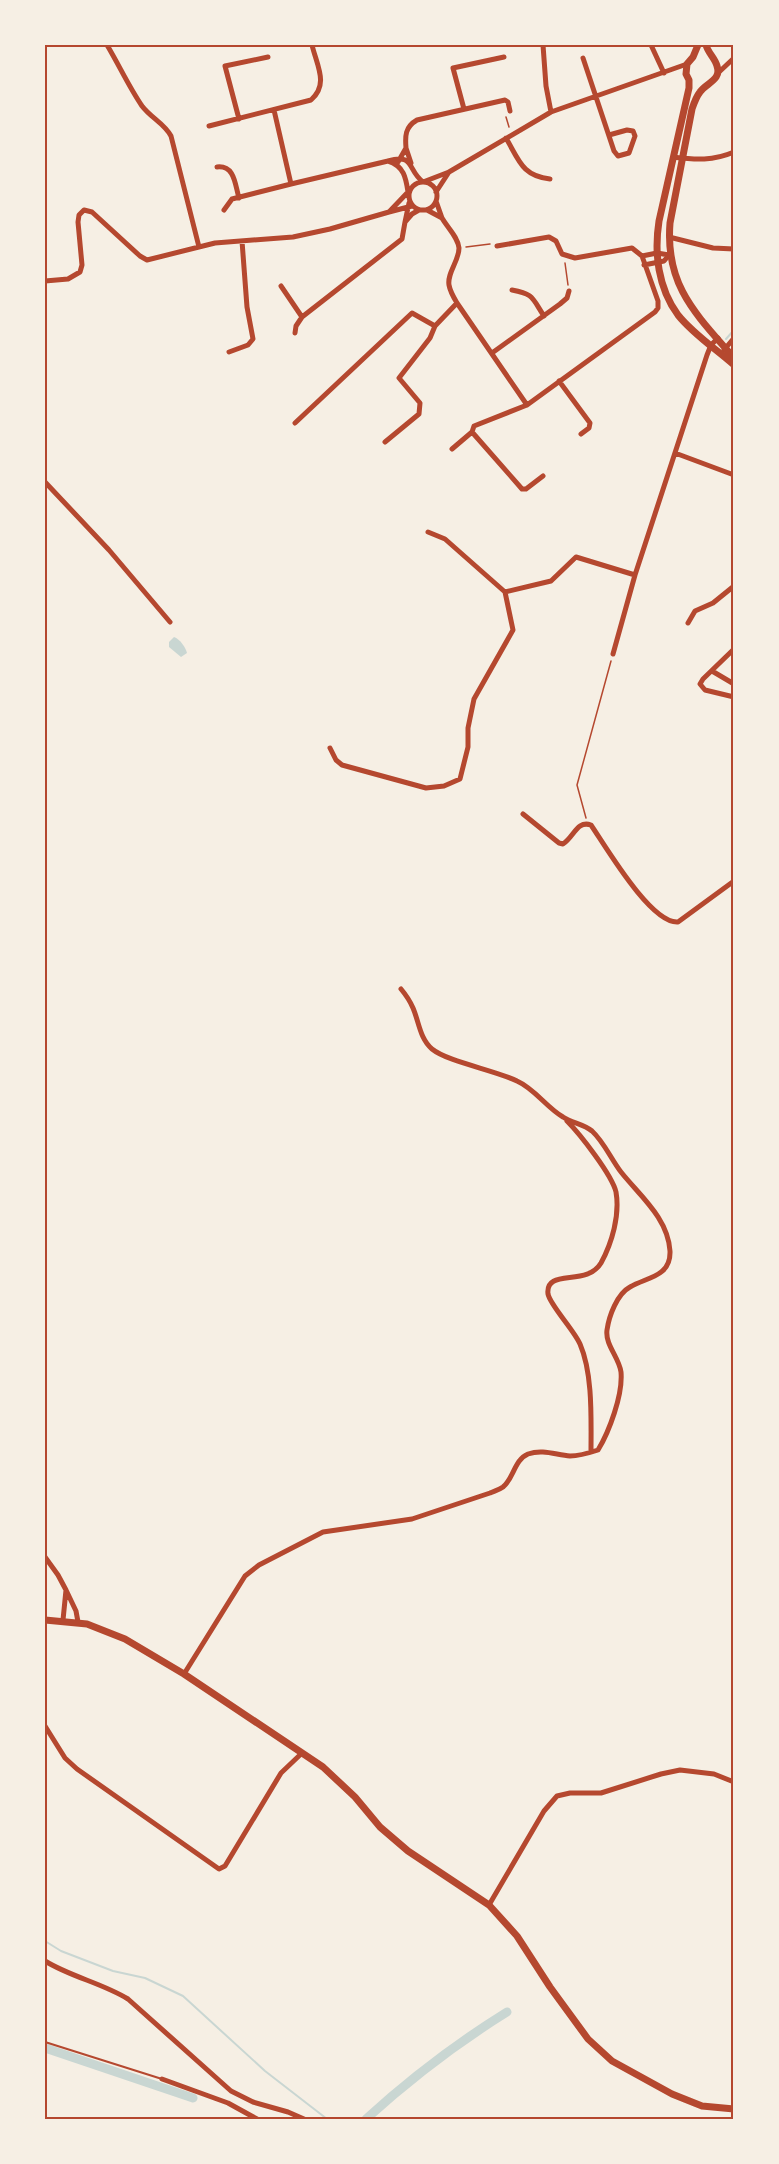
<svg xmlns="http://www.w3.org/2000/svg" width="779" height="2164" font-family="'Playfair Display',serif">
<style>
.water{fill:#c9d6d2}
.lines{fill:none;stroke-linecap:round;stroke-linejoin:round}
.stream{stroke:#c9d6d2;stroke-width:2}
.canal{stroke:#c9d6d2;stroke-width:9}
.path{stroke:#b5482f;stroke-width:1.5}
.service{stroke:#b5482f;stroke-width:2}
.minor{stroke:#b5482f;stroke-width:5}
.secondary{stroke:#b5482f;stroke-width:7}
.neatline{fill:none;stroke:#b5482f;stroke-width:2}
</style>
<rect width="100%" height="100%" fill="#f6efe4"/>
<path class="water" d="M174,637c6,2 12,11 13,16l-6,4 -12,-10v-5z"/>
<g class="lines">
<path class="stream" d="M726,339l8,-9
M45,1941l16,10 52,20 32,7 38,18 82,75 62,48"/>
<path class="canal" d="M45,2048l148,50
M366,2119c44,-40 91,-76 141,-107"/>
<path class="path" d="M506,117l3,10
M466,247l24,-3
M565,263l3,22
M586,818l-9,-33 34,-124"/>
<path class="service" d="M45,2042l117,37"/>
<path class="minor" d="M107,45c12,20 22,42 35,61 9,12 22,17 29,30l28,111
M543,45l3,41 5,26
M651,45l13,28
M583,58l31,93 4,5 11,-3 6,-17 -2,-5 -6,-1 -18,5
M718,73l16,-15
M464,109l-11,-41 51,-11
M239,119l-14,-53 43,-9
M209,126l102,-26c18,-16 6,-34 1,-55
M506,138c13,22 16,38 44,41
M406,148c-1,-12 -1,-21 11,-28l88,-20 3,2 2,9
M673,157c23,3 40,4 61,-5
M398,162l8,-14 5,15
M217,167c18,-2 18,18 22,31
M449,172l102,-60 136,-48
M409 196a14 14 0 1 1 28 0a14 14 0 1 1-28 0Z
M291,184l97,-23
M409,203l-4,19 7,-8 7,-4
M412,206l-23,6 19,-20c-2,-14 -4,-26 -20,-31 27,-8 19,9 35,21l26,-10 -13,20
M224,210l8,-11 59,-15 -17,-74
M427,210l15,8 -6,-17
M442,218c5,9 16,19 17,30 0,13 -12,25 -10,37 1,6 5,13 8,18l70,102
M669,237l44,11 21,1
M497,246l52,-9 7,4 6,13 13,4 57,-10 10,8 16,45v7l-3,4 -128,93 -53,21 -2,6 50,57h4l17,-13
M642,256l15,-3 12,2 -5,6 -20,4
M45,281l23,-2 12,-7 2,-7 -4,-43 1,-7 5,-5 8,2 48,44 7,4 68,-17 78,-6 37,-8 59,-17
M281,286l21,31 100,-78 3,-17
M512,290c22,4 20,8 32,26
M295,333l1,-7 6,-9
M724,350l10,-12
M229,352l19,-7 5,-6 -6,-32 -5,-66
M492,353l68,-49 7,-6 2,-7
M559,381l31,42 -1,5 -8,6
M295,423l117,-110 23,13
M385,442l34,-28 1,-11 -21,-25 31,-40 5,-12 22,-23
M452,449l20,-17
M675,453l59,22
M45,482l64,68 61,72
M428,532l17,7 60,53 46,-11 25,-24 59,18
M688,623l7,-12 18,-8 21,-17
M734,649l-31,30 -3,5 5,6 29,7
M613,654l22,-79 72,-220 4,-10 7,-7
M712,671l22,13
M330,748l6,12 6,5 84,23 18,-2 16,-7 8,-32v-19l6,-29 39,-69 -8,-38
M523,814l36,29 4,1c11,-7 14,-24 28,-19 15,22 60,99 87,97l56,-41
M567,1121c13,13 45,54 49,71 4,23 -4,51 -15,71 -14,24 -56,5 -53,31 2,11 26,36 32,50 13,30 11,75 11,108
M45,1557l13,18 8,15
M63,1620l3,-30 10,21 2,11
M184,1674l61,-98 14,-11 64,-33 89,-13 78,-26c4,-2 9,-3 13,-6 11,-9 11,-27 25,-33 15,-5 28,1 42,2 9,0 19,-3 28,-6 11,-18 25,-55 23,-78 -2,-15 -16,-27 -14,-42 2,-14 10,-36 23,-43 17,-10 41,-10 40,-36 -2,-33 -30,-55 -49,-79 -10,-13 -17,-30 -29,-41 -8,-7 -20,-8 -29,-14 -17,-10 -28,-28 -46,-36 -22,-11 -69,-19 -85,-32 -12,-10 -13,-27 -19,-41 -3,-7 -7,-13 -12,-19
M45,1726l20,32 12,11 142,100 6,-3 56,-93 21,-20
M489,1905l55,-94 13,-15 13,-3h31l60,-19 19,-4 34,4 20,8
M45,1961c26,16 57,22 83,38l103,92 22,11 35,10 16,7
M162,2079l66,24 29,16"/>
<path class="secondary" d="M698,45l-5,12 -6,7 -1,10 3,6v8l-30,133c-5,32 -1,67 19,94 15,19 38,34 56,50
M706,45c2,8 9,13 11,21 5,14 -11,17 -17,26 -4,5 -6,11 -8,17l-22,114c-5,63 26,91 64,135
M45,1620l42,4 38,15 59,35 139,93 32,30 25,30 28,24 81,54 28,31 33,51 38,52 24,22 60,33 30,12 32,3"/>
</g>
<rect width="779" height="2164" fill="none" stroke="#f6efe4" stroke-width="93"/>
<rect x="46" y="46" width="686" height="2072" class="neatline"/>
</svg>
